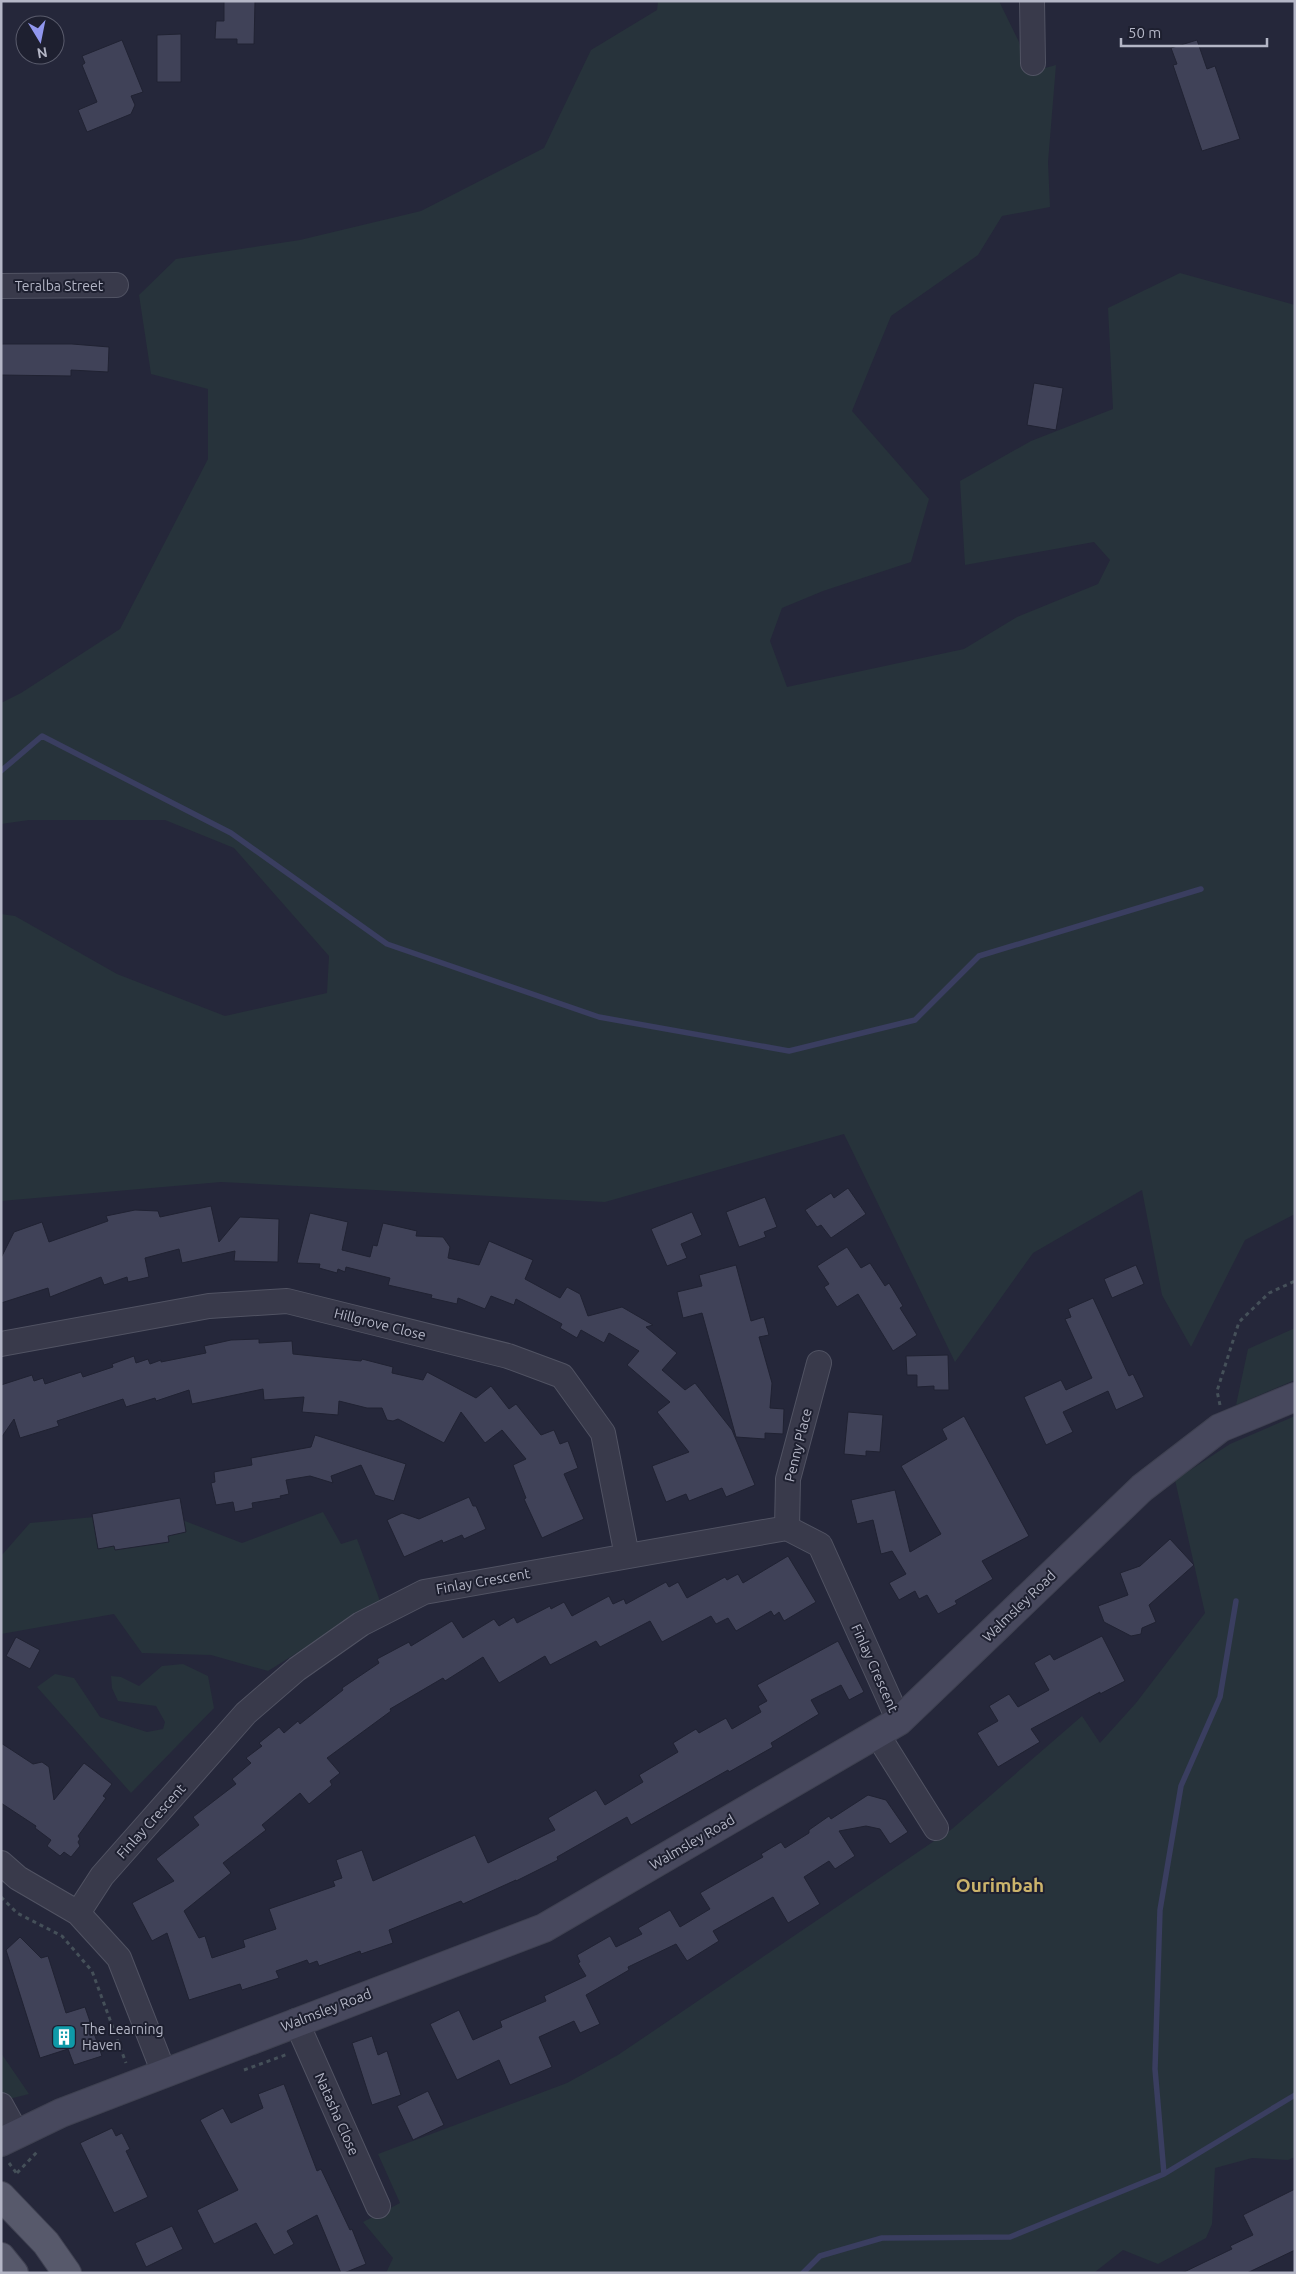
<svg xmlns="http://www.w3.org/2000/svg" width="1296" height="2274" font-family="Ubuntu,sans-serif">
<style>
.green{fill:#27333b}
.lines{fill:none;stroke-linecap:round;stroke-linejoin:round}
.stream{stroke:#3a3e60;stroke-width:5.5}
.building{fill:#404258;stroke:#202232}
.street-casing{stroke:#515363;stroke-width:26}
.secondary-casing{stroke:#3f4151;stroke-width:30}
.primary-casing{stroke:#3f4151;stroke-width:30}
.path{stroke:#455059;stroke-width:3;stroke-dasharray:4 4;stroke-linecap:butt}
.street{stroke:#393a4b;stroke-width:24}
.secondary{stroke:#47485d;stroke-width:28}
.primary{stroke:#57596b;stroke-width:28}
.labels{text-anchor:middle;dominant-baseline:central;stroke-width:4;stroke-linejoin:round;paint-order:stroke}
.street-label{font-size:14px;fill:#b4b6c6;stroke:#1e2030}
.poi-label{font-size:14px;fill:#b4b6c6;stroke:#1e2030;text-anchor:start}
.district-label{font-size:19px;font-weight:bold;fill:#cbb36b;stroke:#1e2030}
</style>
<rect width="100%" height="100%" fill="#25273a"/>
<path class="green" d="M658,1h341l20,41 8,31 29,-8 -8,97 2,45 -48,9 -24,39 -87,61 -39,95 77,88 -18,63 -88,29 -41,17 -12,33 17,46 177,-38 53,-32 81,-33 12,-24 -16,-18 -129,23 -5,-84 71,-40 82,-32 -5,-101 72,-35 115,32v909l-50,26 -54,107 -29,-52 -20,-105 -109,63 -78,109 -111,-228 -239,68 -384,-20 -220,19v-287l14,2 102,58 108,42 102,-23 2,-37 -95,-108 -69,-28h-136l-28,4v-121l20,-10 99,-64 88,-170v-70l-57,-15 -12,-79 37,-36 124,-19 121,-29 123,-63 47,-98 66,-40z
M1295,1328v52l-59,25 12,-56z
M1295,1416v741l-7,3 -36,-2 -37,10 -3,56 -6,14 -48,26 -35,-14 -28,22 -709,1 7,-15 -30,-36 37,-19 -22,-49 189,-71 51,-28 334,-226 130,-113 18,27 36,-40 69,-90 -30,-133 55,-36z
M159,1511l83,32 81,-31 18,32 16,-5 23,62 -112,70 -57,-16 -69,-2 -28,-39 -113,20v-78l29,-33z
M183,1664l25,12 6,32 -83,85 -94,-106 18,-13 19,4 26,39 47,15 16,-3 2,-7 -9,-16 -38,-5 -6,-13 -1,-12 10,1 18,9 23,-20z
M1,2053l28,41 -28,7z"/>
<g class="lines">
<path class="stream" d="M1,771l41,-35 189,97 156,111 212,73 190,34 126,-31 64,-64 222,-67
M1164,2174l-9,-105 5,-159 21,-124 39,-89 16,-96
M803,2273l17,-17 62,-18 128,-1 154,-63 131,-79"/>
</g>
<path class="building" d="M224,1h31l-1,43h-17v-5h-22l1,-18h8z
M181,34v48h-24v-47z
M122,40l21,52 -12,4 4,9 -4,9 -44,18 -9,-22 19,-8 -15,-37 3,-2 -3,-7z
M1197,40l10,29 8,-3 25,73 -38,12 -29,-86 4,-1 -6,-16z
M1,344h71l37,3 -1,25 -37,-2v6l-70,-1z
M1034,383l29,5 -7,42 -29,-5z
M848,1188l18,26 -35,24 -10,-13 -4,2 -12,-17 26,-17 3,5z
M765,1197l12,30 -13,5 2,5 -27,10 -13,-35z
M211,1206l8,36 21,-25 39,2 -1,43 -44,-1 1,-10 -53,12 -3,-14 -34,9 4,19 -21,5 -1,-5 -23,8 -3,-8 -51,20 -2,-9 -47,15v-45l13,-26 28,-10 7,20 59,-21 -2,-5 29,-6 23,1 2,6z
M692,1212l10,23 -21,9 6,14 -20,8 -16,-37z
M310,1213l38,9 -6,28 28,7 3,-12 4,1 6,-23 34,8 -1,5 27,1 7,10 -2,11 31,7 10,-24 44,19 -8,19 35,19 7,-11 13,7 8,22 34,-9 31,18 -7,2 31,26 -15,17 23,20 10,-7 37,47 23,55 -29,12 -4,-9 -33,13 -3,-7 -20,8 -14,-36 37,-14 -32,-40 13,-10 -43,-37 12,-14 -30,-18 -5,10 -23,-13 -4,8 -17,-10 2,-4 -46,-25 -2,6 -23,-9 -6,13 -27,-11 -1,6 -26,-6 1,-3 -44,-10 2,-7 -44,-11 -1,5 -7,-3 -1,4 -18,-5 1,-4 -23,-1z
M847,1247l14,21 9,-5 15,23 4,-3 14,23 -3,2 17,27 -24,16 -35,-57 -21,13 -13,-20 5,-3 -12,-18z
M736,1265l15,56 13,-4 5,18 -10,2 13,46 -2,25 14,1 -1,25 -18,-1v6l-29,-2 -34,-124 -19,5 -6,-26 25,-6 -3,-11z
M1136,1265l8,19 -32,14 -8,-19z
M1093,1298l36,78 4,-2 11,23 -28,13 -8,-19 -45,21 10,20 -27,13 -22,-48 37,-17 5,10 26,-12 -27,-59 6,-2 -3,-8z
M259,1339v4l33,-2 1,13 68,7 1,-2 31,8 -1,6 31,7 4,-8 49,26 15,-12 18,23 7,-5 25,31 13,-5 6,14 8,-3 10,27 -14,6 20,45 -42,19 -18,-39 2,-1 -13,-33 13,-6 -24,-29 -17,13 -24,-31 -17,31 -46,-24 -5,2 -6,-1 -5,-12h-15l-28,-7 -1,14 -36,-3 2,-15 -40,3 -1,-11 -71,15 -3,-14 -33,11 -1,-3 -29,9 -3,-8 -66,22 2,5 -39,12 -6,-19 -13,19v-53l31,-10 2,6 9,-3 2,6 36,-12 2,5 30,-10 -1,-3 22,-8 2,7 12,-4 2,5 11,-4v2l45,-9 -2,-7 27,-6z
M948,1355l1,35h-15v-4l-17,1v-12h-10l-1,-19z
M848,1412l35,3 -3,37 -14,-1v5l-22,-2z
M964,1416l65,120 -47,25 11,18 -38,22 2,3 -19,10 -11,-19 -8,4 -4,-8 -16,9 -10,-17 17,-9 -14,-23 -11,3 -8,-34 -16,4 -6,-24 44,-10 15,62 31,-18 -40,-68 46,-27 -5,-10z
M315,1435l91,29 -12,37 -19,-6 -14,-30 -30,11 2,7 -23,-7 -24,4 3,14 -9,2 1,2 -29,5 1,5 -18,4 -2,-10 -17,3 -5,-22 4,-1 -1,-10 38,-7 -1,-7 60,-11z
M469,1497l4,9h3l10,23 -22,10 -2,-4 -19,8 -1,-3 -38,17 -17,-37 15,-7 17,6z
M180,1498l6,34 -18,4 1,6 -54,8 -1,-4 -16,3 -6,-35z
M1170,1539l24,26 -45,40 7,17 -14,6 -1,6 -10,2 -27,-14 -6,-16 30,-11 -8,-22 20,-7z
M788,1556l28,46 -32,19 -5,-9 -5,4 -3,-5 -35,20 -8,-13 -12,6 -5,-8 -49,26 -12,-21 -50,26 -4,-6 -46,24 -5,-9 -46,27 -16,-26 -38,24 -2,-3 -53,31 1,2 -64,47 13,15 -10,8 2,4 -23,19 -9,-11 -38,32 4,5 -43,33 8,10 -47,38 15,27 6,-2 7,22 33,-11 -2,-7 33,-11 -7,-20 66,-23 -2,-5 9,-3 -6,-18 26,-10 11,31 102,-46 13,28 67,-33 -7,-12 48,-28 9,15 38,-23 -4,-7 39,-23 -5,-9 23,-14 3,4 27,-15 6,11 29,-17 -3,-6 9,-5 -10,-16 81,-44 26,51 -15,8 -8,-15 -30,15 8,14 -48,29 2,4 -44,25 -1,-2 -97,55 -4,-8 -70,40 1,3 -42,21v-1l-53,24 -2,-3 -72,29 4,13 -32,11 -1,-3 -41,15 -2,-5 -8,3 -2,-4 -31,11 3,7 -37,12 -2,-6 -51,16 -22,-67 -15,8 -20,-38 42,-22 -18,-22 43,-34 -6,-8 43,-33 -4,-5 19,-16 -5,-5 16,-12 -3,-3 20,-16 5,6 14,-12 2,3 43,-34 -1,-2 37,-25 -2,-4 32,-17 2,4 41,-25 11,17 31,-19 5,7 15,-9 3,6 33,-17 1,3 13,-7 8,14 37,-20 4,8 11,-5 2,5 40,-22 3,5 9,-5 9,16 38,-21 2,3 11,-6 5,9z
M1102,1636l23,45 -25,13v-2l-69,37 9,13 -42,25 -21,-34 21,-12 -9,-15 20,-12 9,13 31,-17 -15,-27 16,-9 4,6z
M16,1637l24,13 -10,19 -24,-13z
M1,1743l32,21 9,-2 7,5 5,33 30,-37 28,21 -9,12 3,2 -28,38 2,3 -2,3 2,4 -9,11 -7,-5 -4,4 -13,-10 4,-6 -16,-12 1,-2 -35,-23z
M868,1795l18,5 22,32 -18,12 -10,-15 -14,-3 -27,5 16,25 -20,13 -6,-8 -25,16 16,27 -32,19 -15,-26 -60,34 6,10 -32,20 -11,-17 -48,23 1,3 -43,25 14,29 -20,9 -6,-12 -35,16 13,30 -42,18 -11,-25 -42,20 -27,-56 29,-14 14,30 29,-13 -2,-6 46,-20 -2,-5 42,-20 -8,-13 2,-1 -3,-7 33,-19 6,11 26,-13 -4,-6 32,-18 10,17 30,-18 -10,-16 63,-36 -2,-3 20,-12 4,6 24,-15v-3l20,-14 2,3z
M20,1937l21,21 7,-2 18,57 19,-6 17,49 -28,9 -6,-16 -28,9 -34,-108z
M372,2036l6,19 9,-4 14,44 -29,10 -20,-62z
M284,2084l33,87 4,-2 29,61 2,-1 14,35 -22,9h-3l-24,-58 -30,16 7,13 -20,11 -18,-32 -42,21 -17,-34 41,-20 -38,-70 23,-12 8,15 32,-15 -5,-14z
M428,2091l16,34 -31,15 -16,-34z
M112,2128l4,8 6,-3 8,16 -4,2 22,46 -34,16 -34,-70z
M1295,2189v61l-48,23h-65l50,-24 -2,-3 23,-11 -10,-20z
M172,2226l11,23 -37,18 -11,-24z"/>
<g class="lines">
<defs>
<path id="street" d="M1032,1l1,62
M1,286l115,-1
M1,1344l208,-38 78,-5 221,55 54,20 41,57 24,123
M787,1528l1,-49 31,-116
M877,1734l59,94
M1,1863l17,15 60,35 41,45 45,115
M78,1913l24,-37 144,-163 51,-44 64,-45 63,-32 363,-64 33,17 79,176
M296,2021l82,185
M1,2105l16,29"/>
<path id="secondary" d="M1,2142l60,-29 483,-185 355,-207 243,-233 78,-60 75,-31"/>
<path id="primary" d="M1,2196l45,47 21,30
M1,2257l13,16"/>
</defs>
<use href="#street" class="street-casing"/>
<use href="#secondary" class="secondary-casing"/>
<use href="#primary" class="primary-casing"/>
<path class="path" d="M1220,1405l-3,-14 22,-69 30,-29 26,-12
M1,1897l16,16 45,23 30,35 34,92
M244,2070l44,-16
M9,2163l8,11
M17,2173l20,-21"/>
<use href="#street" class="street"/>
<use href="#secondary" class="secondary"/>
<use href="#primary" class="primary"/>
</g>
<defs>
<symbol id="building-square" viewBox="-11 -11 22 22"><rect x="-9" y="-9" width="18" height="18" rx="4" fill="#0f9aa8" stroke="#1e2030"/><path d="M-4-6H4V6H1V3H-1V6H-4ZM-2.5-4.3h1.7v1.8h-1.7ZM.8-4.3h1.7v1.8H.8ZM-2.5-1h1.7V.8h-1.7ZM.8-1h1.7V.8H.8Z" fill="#fff"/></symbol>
</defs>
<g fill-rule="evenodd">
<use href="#building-square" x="50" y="2023" width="28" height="28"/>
</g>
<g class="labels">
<g class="street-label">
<text x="59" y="286">Teralba Street</text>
<text transform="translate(380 1324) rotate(14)">Hillgrove Close</text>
<text transform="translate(798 1445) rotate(-76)">Penny Place</text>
<text transform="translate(483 1581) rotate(-10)">Finlay Crescent</text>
<text transform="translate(1019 1606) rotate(-44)">Walmsley Road</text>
<text transform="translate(875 1668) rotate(66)">Finlay Crescent</text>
<text transform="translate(151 1821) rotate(-48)">Finlay Crescent</text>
<text transform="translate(692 1842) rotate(-30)">Walmsley Road</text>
<text transform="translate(326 2010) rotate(-21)">Walmsley Road</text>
<text transform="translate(337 2114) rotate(66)">Natasha Close</text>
</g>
<g class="poi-label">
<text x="82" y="2029">The Learning<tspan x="82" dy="16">Haven</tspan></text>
</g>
<g class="district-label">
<text x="1000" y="1885">Ourimbah</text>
</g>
</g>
<rect width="1296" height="2274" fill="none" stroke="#b4b6c6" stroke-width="5"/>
<g transform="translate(40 40) rotate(170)"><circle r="24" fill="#1e2030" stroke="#5a5c6c"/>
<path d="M0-4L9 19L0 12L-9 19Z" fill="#9197ee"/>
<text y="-8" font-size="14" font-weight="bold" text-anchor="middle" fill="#b4b6c6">N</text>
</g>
<path d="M1121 38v8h146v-8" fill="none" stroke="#b4b6c6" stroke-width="2.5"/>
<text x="1128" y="38" font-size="15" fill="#b4b6c6" stroke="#1e2030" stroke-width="4" paint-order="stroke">50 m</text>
</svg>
